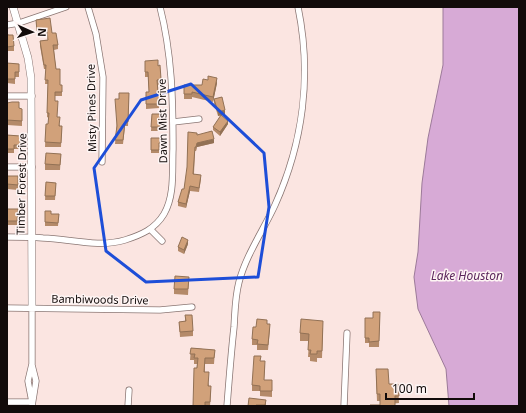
<svg xmlns="http://www.w3.org/2000/svg" width="526" height="413" font-family="'Noto Sans',sans-serif">
<style>
.water{fill:#d7aad6;stroke:#9c7a99}
.lines{fill:none;stroke-linecap:round;stroke-linejoin:round}
.minor-casing{stroke:#8a7673;stroke-width:7}
.tertiary-casing{stroke:#8a7673;stroke-width:8}
.minor{stroke:#fff;stroke-width:5.5}
.tertiary{stroke:#fff;stroke-width:7}
.wall{fill:#b48a69}
.shaded-wall{fill:#927155}
.building{fill:#d1a17a;stroke:#927155}
.marked{fill:none;stroke:#1d4ed8;stroke-width:3;stroke-linejoin:round}
.labels{text-anchor:middle;dominant-baseline:central;stroke-width:3;stroke-linejoin:round;paint-order:stroke}
.street-label{font-size:11px;fill:#120b0a;stroke:#fef5f4}
.water-label{font-size:12px;font-style:italic;fill:#5a255b;stroke:#fef5f4}
</style>
<rect width="100%" height="100%" fill="#fbe5e1"/>
<path class="water" d="M443,7h76v399h-70l-3,-37 -28,-60 -4,-32 4,-25 4,-69 6,-45 15,-73z"/>
<g class="lines">
<defs>
<path id="minor" d="M88,7l8,27 7,43 -1,85
M7,25l12,-2 47,-16
M7,96h25
M173,122l26,-3
M7,167h25
M151,230l11,11
M7,237c12,0 24,0 36,1 27,1 56,10 82,2 16,-5 30,-11 39,-26 11,-19 8,-44 9,-65 0,-49 -1,-95 -13,-142
M7,308l153,2 32,-3
M32,308v56l-4,17 4,21
M7,402h25
M32,406l4,-25 -4,-16
M128,406l1,-16
M227,406c2,-26 4,-52 7,-79 1,-15 1,-30 5,-45 7,-27 24,-51 36,-77 28,-62 37,-130 23,-198
M344,406l3,-73"/>
<path id="tertiary" d="M13,7l15,51 3,20 1,230"/>
</defs>
<use href="#minor" class="minor-casing"/>
<use href="#tertiary" class="tertiary-casing"/>
<use href="#minor" class="minor"/>
<use href="#tertiary" class="tertiary"/>
</g>
<path class="wall" d="M36,20l16,13 6,12v4l-4,1 2,19 4,16h2v11h-7v5l2,16 3,9h2l-1,21h-16l1,-23h2l1,-6 -2,-1 1,-33h-3l1,-15h-2l-4,-23v-5l8,-1 -1,-6 -10,1z
M7,32l1,3 6,11v5h-7z
M145,61l13,5 3,13v5l-3,1v7h3v11h-2v5l-13,1v-17h3l-1,-15h-3z
M7,63l12,1v13h-4v7l-8,-1z
M217,83l-4,19 -21,-5v2h-8v-14h18z
M129,93l-1,33h-3l-2,18h-8l4,-45z
M214,99l11,15 -7,2 -4,-13z
M7,103l12,5 3,1v17l-15,-1z
M152,114h8v17h-9z
M228,124l-8,12 -7,-6v-3z
M7,135l13,1v13h-6v4h-7z
M197,135l17,8 -17,4 -1,4h-1l-1,23 7,5 -2,13 -9,-1 -4,17 -8,-2v-4l6,-13z
M151,138h9v8h-1v7h-8z
M61,154l-1,16h-15v-6z
M7,176h11v14l-11,-1z
M46,182l10,1 -1,17h-10z
M7,209h11l-1,16h-10z
M45,211l6,3h8l-1,12h-13z
M188,244l-4,10 -6,-3v-4z
M189,277l-1,18 -14,-1v-5z
M380,312l-1,35h-10v-4h-4v-25h8z
M185,315l8,16v5l-13,1 -1,-15 6,-1z
M267,324l3,5 -2,21h-11v-5h-5v-6l4,-12z
M323,328l-1,30h-5v4l-7,-1v-4h-2l1,-16h-9v-8z
M191,348l24,2 -1,14h-9v8l6,20 -1,14h-17l4,-42h-3v-4h-4z
M261,361l4,5 -1,14h8v17l-12,-1v-5h-8v-6z
M376,376l13,8h9l1,19 -19,2v-4h-3z
M266,400v6h-18z"/>
<path class="shaded-wall" d="M217,78v5l-4,19v-5z
M225,110v4l-7,2v-4z
M228,121v3l-8,12v-4z
M214,139v4l-17,4 -1,4 1,-8z
M190,186v5l-4,17v-4z
M188,240v4l-4,10v-4z"/>
<path class="building" d="M50,18l2,15h4l2,12h-5l3,24h4v16h2v7h-7v9h3l-1,16h3l-1,9h3l-1,17 -16,-1 1,-18h2l1,-11h-2l1,-33h-3l1,-15h-2l-4,-24 8,-1 -1,-10 -10,1 -1,-11z
M7,32l1,3h5l1,11 -7,1z
M158,60v6l2,-1 1,14 -4,1 1,12h3v6h-2v6h-13v-12h3l-1,-20h-3v-11z
M7,63l12,1v8h-4v7h-8z
M208,76l9,2 -4,19 -21,-5v2h-8v-9h18l1,-6 5,1z
M119,93h10l-1,29h-3l-2,18h-8l2,-14 -2,-27h4z
M222,97l3,13 -7,2 -4,-13z
M12,102h7v6l3,1v12l-15,-1v-17z
M152,114h8v13h-9z
M221,115l7,6 -8,11 -7,-5z
M212,131l2,8 -17,4 -1,4h-1l-2,27 8,1 -2,13 -9,-2 -4,18 -8,-2 4,-13h2l3,-22 1,-35 9,1v2z
M7,135l13,1v9h-6v4h-7z
M151,138h9v5h-1v7h-8z
M46,153l15,1 -1,11 -15,-1z
M7,176h11v9l-11,-1z
M46,182l10,1 -1,13h-10z
M7,209h11l-1,12h-10z
M45,211h6v3h8l-1,9 -13,-1z
M182,237l6,3 -4,10 -6,-3z
M175,276l14,1 -1,12h-14z
M373,312h7l-1,29 -10,1v-4h-4v-20h8z
M185,315h7l1,16 -13,1 -1,-10 7,-1z
M257,319l10,1v4h3l-2,21 -11,-1 1,-4 -6,-1 1,-12h3z
M301,319l22,2 -1,30h-5v3h-7l1,-4h-3l1,-16 -9,-1z
M191,348l24,2 -1,8h-9l-1,14h5l-1,14h3l-1,16h-5v4h-12l1,-38h3l1,-10h-4l1,-4h-5z
M254,356h7l-1,5h5l-1,19h8v11h-12v-5l-8,-1z
M376,369h12l1,15h9l1,12h-4v10h-25v-1h10v-11h-3z
M249,398l17,2 -1,5h-9v1h-8z"/>
<path class="marked" d="M191,84l73,69 5,54 -11,70 -112,5 -40,-31 -12,-83 47,-68z"/>
<g class="labels">
<g class="street-label">
<text transform="translate(91 108) rotate(-91)">Misty Pines Drive</text>
<text transform="translate(162 121) rotate(-91)">Dawn Mist Drive</text>
<text transform="translate(21 184) rotate(-89)">Timber Forest Drive</text>
<text transform="translate(100 299) rotate(1)">Bambiwoods Drive</text>
</g>
<g class="water-label">
<text x="467" y="275">Lake Houston</text>
</g>
</g>
<rect width="526" height="413" fill="none" stroke="#120b0a" stroke-width="16"/>
<g transform="translate(32 32) rotate(93)" stroke="#fef5f4" stroke-width="3" paint-order="stroke">
<path d="M0-3L7 15L0 10L-7 15Z" fill="#120b0a"/>
<text y="-6" font-size="11" font-weight="bold" text-anchor="middle" fill="#120b0a">N</text>
</g>
<path d="M386 393v6h88v-6" fill="none" stroke="#120b0a" stroke-width="2"/>
<text x="392" y="393" font-size="12" fill="#120b0a" stroke="#fef5f4" stroke-width="3" paint-order="stroke">100 m</text>
</svg>
